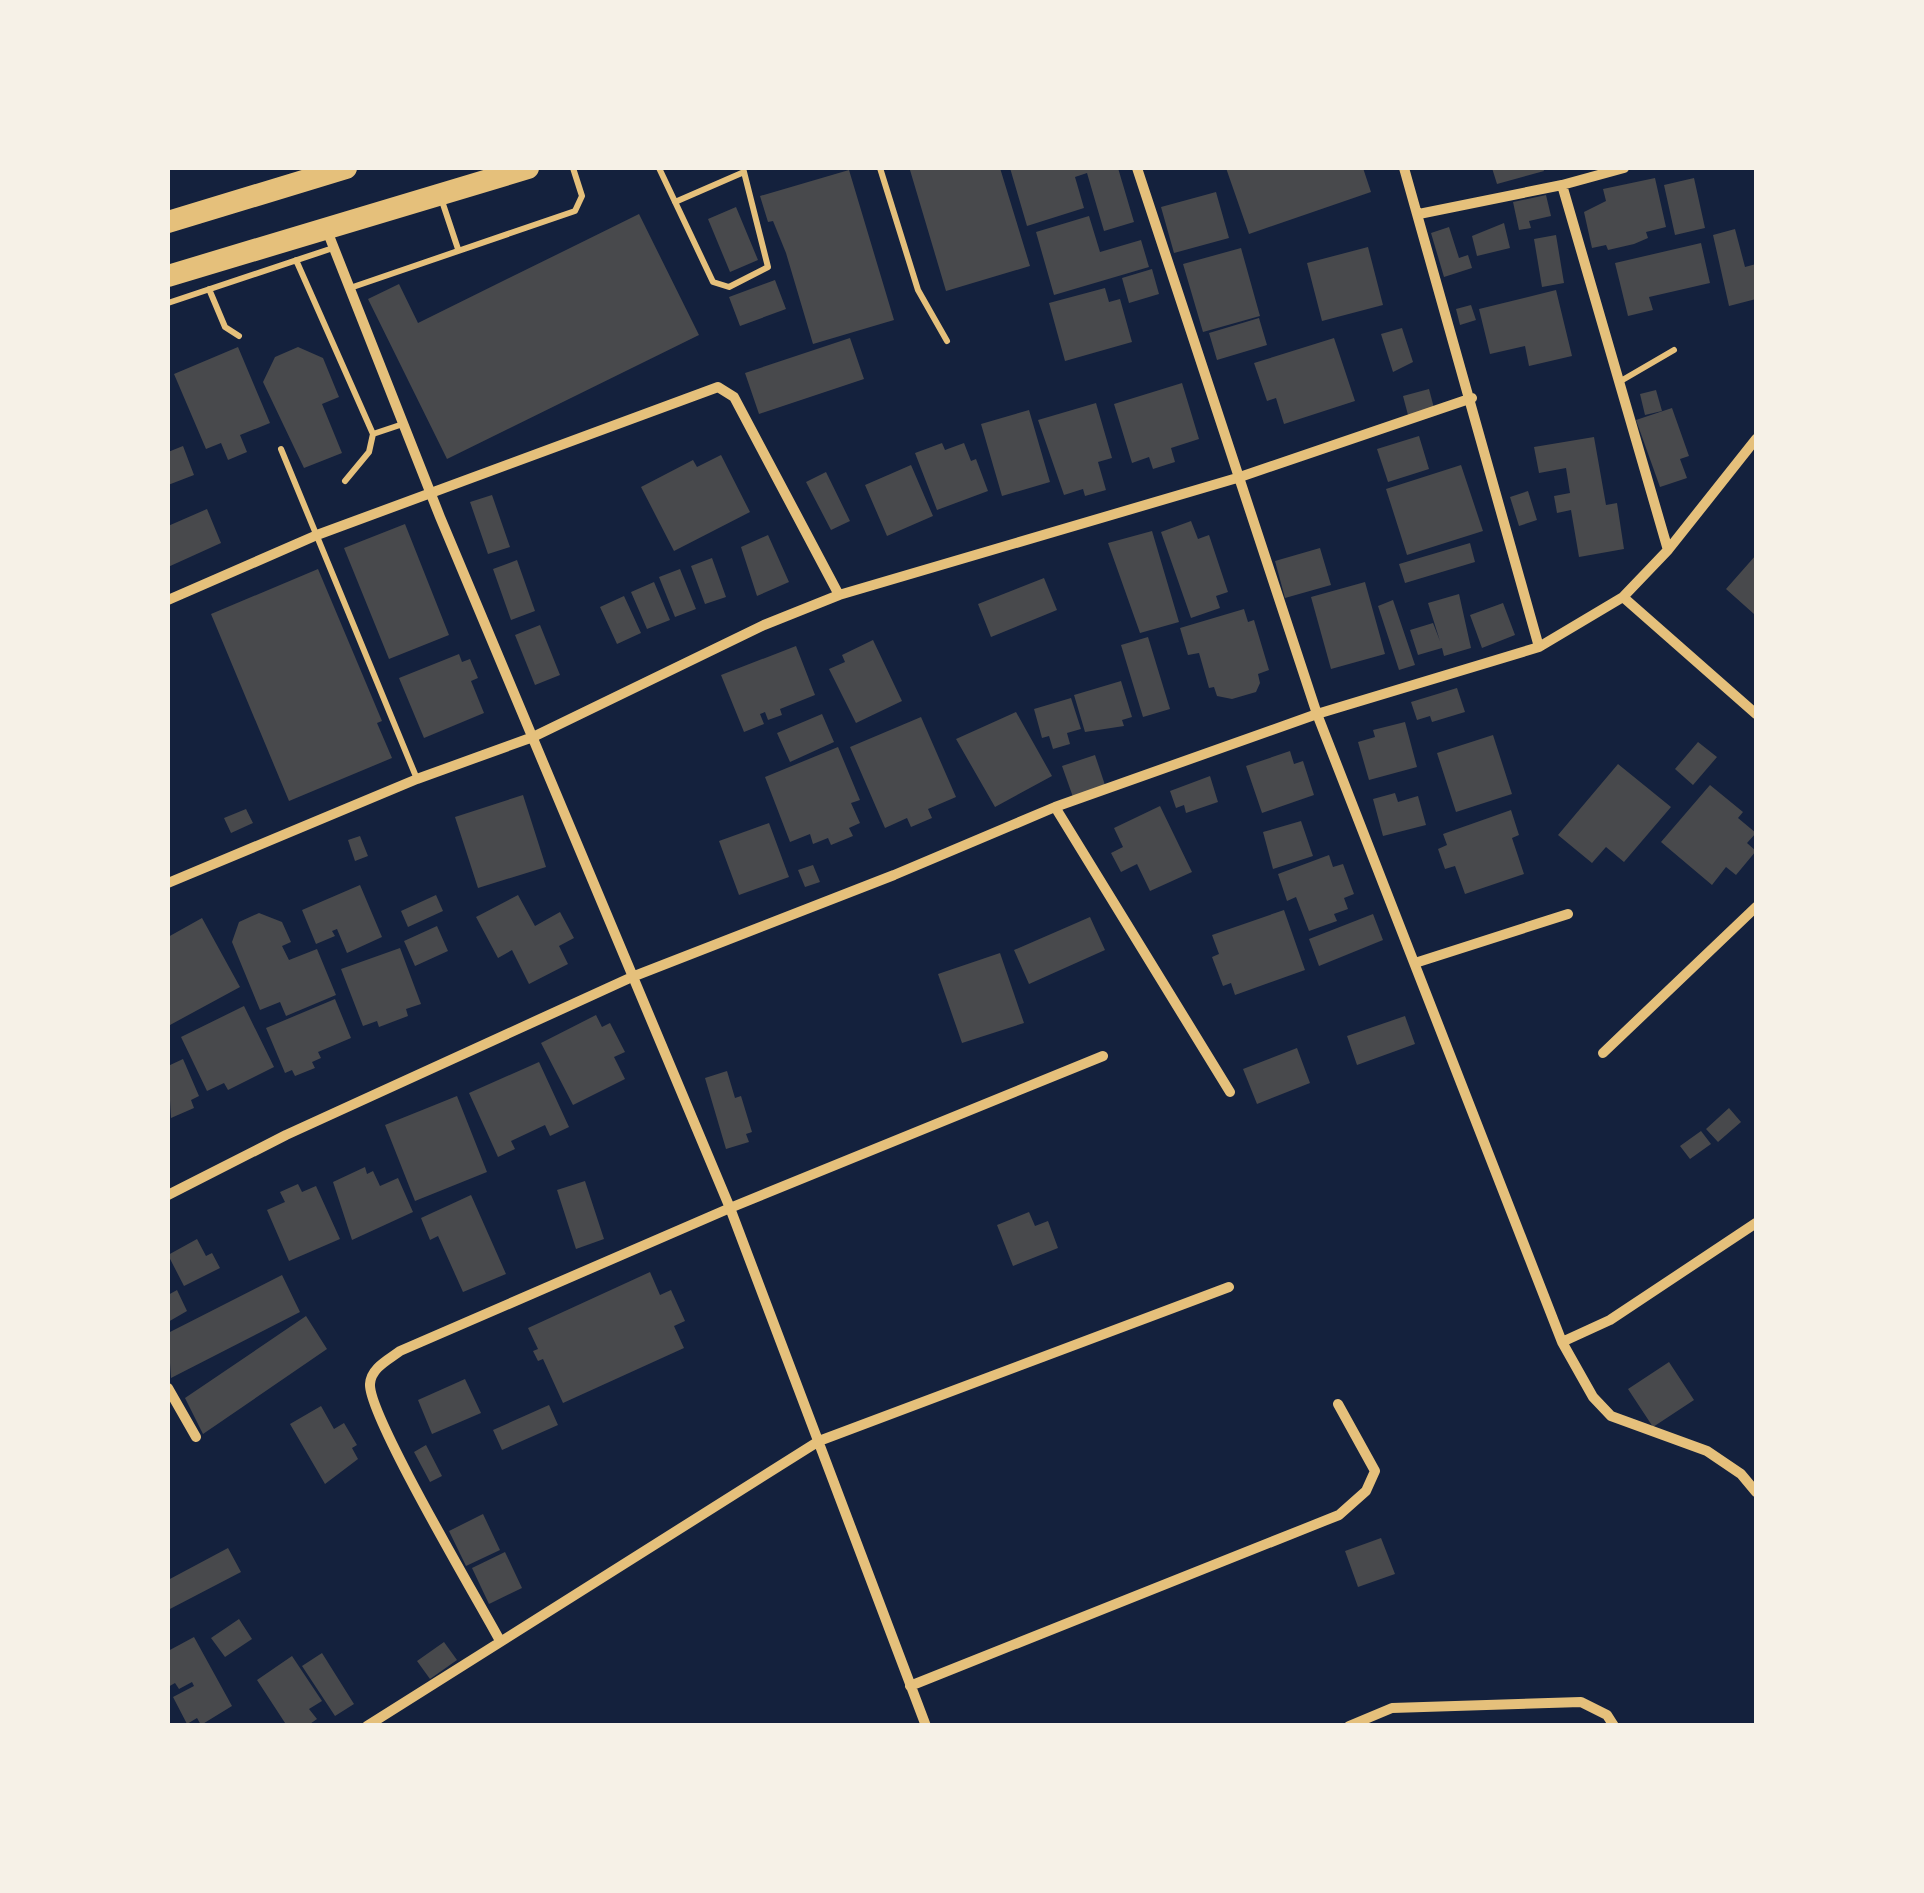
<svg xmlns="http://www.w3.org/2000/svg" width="1924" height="1893" font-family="Barlow,sans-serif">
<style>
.building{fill:#48494c}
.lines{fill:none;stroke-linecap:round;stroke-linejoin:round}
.service{stroke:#e5c07b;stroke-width:6}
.minor{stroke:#e5c07b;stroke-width:10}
.trunk{stroke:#e5c07b;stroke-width:22}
</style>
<rect width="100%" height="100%" fill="#14213d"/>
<path class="building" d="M917,168h83l30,98 -84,25 -36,-121z
M1010,168h108l16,54 -30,9 -17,-58 -12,4 9,31 -57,18z
M1226,168h137l8,24 -122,42z
M1492,168h51l1,3 -47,13z
M849,170l45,150 -81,24 -27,-91 -13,-32 -5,1 -8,-26z
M1655,178l11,49 -20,5 2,6 -14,6 -26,6 -2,-5 -14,3 -8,-36 22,-11 -3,-12z
M1694,178l11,50 -30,7 -11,-50z
M1216,192l13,46 -55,15 -13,-46z
M1546,195l5,21 -22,5 2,7 -12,2 -6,-28z
M736,207l22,53 -28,12 -22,-53z
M639,214l60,121 -252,124 -79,-160 31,-15 19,39z
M1089,216l11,36 41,-12 8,27 -95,28 -18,-63z
M1504,223l6,25 -33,8 -5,-20z
M1449,227l10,31 9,-3 4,13 -28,9 -13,-44z
M1735,229l10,38 11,-3v35l-27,7 -16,-71z
M1556,235l8,48 -22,4 -8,-48z
M1701,243l9,40 -61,14 4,13 -25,6 -13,-53z
M1368,247l15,58 -61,16 -15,-58z
M1241,248l19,68 -57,16 -20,-68z
M1152,269l7,25 -30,9 -7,-25z
M775,280l11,29 -46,17 -11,-29z
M1105,288l4,14 11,-3 12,43 -67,19 -16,-58z
M1556,290l16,66 -43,10 -4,-20 -35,8 -11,-45z
M1471,305l5,15 -16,5 -4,-16z
M1259,318l8,27 -50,15 -8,-27z
M1402,328l11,34 -20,10 -12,-38z
M850,338l14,41 -105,35 -14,-41z
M1334,338l21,63 -71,23 -8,-26 -9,3 -13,-38z
M238,347l32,76 -30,12 7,17 -19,8 -7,-17 -15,6 -32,-75z
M298,347l25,11 16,39 -17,7 20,49 -38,15 -41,-86 12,-25z
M1182,383l17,56 -28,9 4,14 -22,7 -4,-12 -17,6 -18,-59z
M1429,389l5,19 -26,7 -5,-19z
M1656,390l6,21 -17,4 -5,-21z
M1096,403l16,55 -14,4 8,28 -21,6 -2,-7 -19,6 -26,-75z
M1672,408l17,48 -9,3 7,19 -27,9 -24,-67z
M1029,410l21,72 -48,14 -21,-72z
M1419,436l10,33 -41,13 -11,-33z
M1594,437l12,68 11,-2 7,46 -45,8 -8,-47 -14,3 -3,-17 16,-3 -4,-25 -27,5 -5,-26z
M942,443l3,7 19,-7 7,18 5,-2 12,32 -51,19 -22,-57z
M183,446l11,29 -26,10v-33z
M721,455l29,57 -76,39 -33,-64 52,-27 4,7z
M911,465l22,51 -46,20 -22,-51z
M1461,465l22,66 -76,24 -21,-66z
M826,472l24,49 -19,9 -25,-48z
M1528,491l9,29 -18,6 -9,-29z
M492,495l18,52 -22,7 -18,-52z
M207,509l14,34 -53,24v-41z
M1191,521l7,18 11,-4 19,57 -12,4 4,12 -29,10 -30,-86z
M405,524l44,111 -60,24 -45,-111z
M1152,531l27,91 -39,11 -32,-90z
M768,535l21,47 -32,14 -16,-49z
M1470,543l5,19 -70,21 -6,-19z
M1320,548l11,37 -46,13 -10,-37z
M1756,555v56l-2,3 -28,-25z
M712,558l14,39 -21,7 -14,-38z
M517,560l18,51 -24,9 -18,-51z
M318,569l64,152 -5,2 15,35 -103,43 -78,-187z
M680,569l16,40 -21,8 -16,-40z
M1044,578l13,32 -66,27 -13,-33z
M654,582l16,38 -23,9 -16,-37z
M1365,582l20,72 -54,15 -20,-72z
M1459,594l12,54 -27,8 -2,-8 -24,7 -8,-25 23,-7 7,18 -12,-38z
M624,596l17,37 -24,11 -17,-37z
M1393,600l22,65 -16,5 -21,-64z
M1503,603l12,32 -33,13 -12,-33z
M1244,609l4,13 6,-2 15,50 -11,4 2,9 -4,9 -24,7 -15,-3 -3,-9 -5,1 -10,-35 -11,2 -8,-27z
M540,625l20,50 -25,10 -20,-50z
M1148,637l22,72 -27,8 -22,-72z
M873,640l29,61 -46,22 -27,-54 16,-7 -3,-7z
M796,646l19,49 -35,14 2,6 -14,5 -3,-8 -5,2 4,10 -20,8 -23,-57z
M459,654l3,8 8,-3 8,19 -7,3 13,32 -60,25 -25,-60z
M1121,681l11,36 -10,3 2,6 -39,6 -11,-37z
M1457,688l8,24 -33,10 -2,-6 -13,4 -6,-18z
M1071,698l10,31 -14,4 3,11 -17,5 -4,-13 -7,2 -8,-29z
M1016,712l36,64 -57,31 -39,-68z
M822,714l12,28 -44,20 -13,-29z
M921,717l35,80 -28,12 4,9 -21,9 -4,-9 -22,10 -35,-81z
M1405,722l12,45 -48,13 -11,-38 17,-5 -2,-7z
M1493,735l19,59 -56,18 -19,-59z
M1698,742l19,15 -24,28 -18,-16z
M838,747l22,53 -9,3 9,20 -11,5 4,8 -22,9 -3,-7 -15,6 -3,-10 -20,8 -25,-65z
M1290,751l4,13 9,-3 11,34 -52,18 -16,-47z
M1095,755l10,30 -32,12 -11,-31z
M1618,764l53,43 -47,55 -18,-15 -14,16 -34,-28z
M1210,776l8,26 -32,11 -2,-8 -8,3 -6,-17z
M1710,785l33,27 -5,6 18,15 -9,10 9,8 -20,24 -10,-8 -14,18 -51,-43z
M1395,793l3,9 20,-6 8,29 -43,11 -10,-37z
M523,795l23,72 -68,21 -23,-71z
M1160,806l32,66 -42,19 -13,-27 -16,8 -10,-19 12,-6 -9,-19z
M246,809l7,14 -22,10 -7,-15z
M1511,810l8,25 -7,3 12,36 -59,20 -10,-28 -10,3 -7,-20 9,-4 -4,-11z
M1301,821l12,35 -40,13 -10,-37z
M769,823l20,54 -50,18 -20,-54z
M360,836l8,20 -13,5 -7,-21z
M1329,855l4,12 10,-3 11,30 -10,4 4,11 -14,5 3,7 -28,10 -13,-34 -9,4 -9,-27z
M813,865l7,17 -15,5 -7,-17z
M360,885l22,52 -35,16 -10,-24 -5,2 3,5 -19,8 -14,-34z
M436,895l7,16 -35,16 -7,-16z
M518,895l17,31 25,-14 14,26 -15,8 9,18 -39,20 -17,-34 -14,8 -22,-41z
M1284,910l21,60 -70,25 -4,-12 -8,3 -11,-29 7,-3 -7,-19z
M259,913l23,9 9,20 -9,4 7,14 28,-11 19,46 -50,21 -6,-14 -20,8 -28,-68 7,-20z
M1373,914l10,26 -64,26 -10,-27z
M1090,917l15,33 -76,34 -15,-34z
M202,918l38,69 -70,38 -2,-88z
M437,926l11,25 -33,15 -11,-25z
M400,948l21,56 -15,5 2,7 -29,11 -2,-6 -14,5 -22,-57z
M1000,953l24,70 -62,20 -24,-69z
M335,999l16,39 -33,14 3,6 -9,4 3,6 -20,8 -3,-6 -7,3 -19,-45z
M244,1006l30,61 -46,23 -4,-7 -17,8 -26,-54z
M596,1015l6,12 8,-4 15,29 -11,5 11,22 -52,26 -32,-62z
M1405,1016l10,28 -58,21 -10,-29z
M1297,1048l13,35 -53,21 -14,-35z
M183,1059l16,37 -8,4 3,8 -23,10 -3,-52z
M539,1062l30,65 -19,9 -5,-11 -34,16 4,8 -17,8 -29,-64z
M727,1071l8,27 6,-2 11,36 -6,2 3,8 -23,7 -21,-71z
M457,1096l30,76 -72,29 -30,-76z
M1729,1108l12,14 -23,20 -12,-13z
M1701,1131l10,13 -21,15 -10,-13z
M365,1167l2,7 6,-3 7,15 18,-8 15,34 -61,28 -19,-58z
M585,1181l19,58 -28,10 -19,-59z
M298,1184l4,8 14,-6 24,53 -51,22 -22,-51 18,-8 -5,-10z
M471,1195l35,79 -43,18 -25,-56 -8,4 -9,-22z
M1029,1212l6,14 13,-5 10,27 -45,18 -16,-41z
M197,1239l9,17 6,-3 8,15 -36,18 -16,-31z
M650,1272l10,23 11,-5 14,31 -11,5 10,22 -121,55 -20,-44 -5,2 -5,-10 5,-2 -10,-21z
M282,1275l18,37 -129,66 -3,-45z
M177,1290l10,21 -19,11v-27z
M306,1316l21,33 -124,85 -18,-36z
M1669,1362l25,38 -41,27 -25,-38z
M465,1379l16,34 -49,21 -14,-34z
M549,1405l9,20 -56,25 -9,-20z
M321,1406l13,23 10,-6 13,22 -5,3 6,11 -33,25 -35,-60z
M426,1445l16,31 -12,6 -16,-30z
M483,1514l17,36 -34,16 -17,-35z
M1381,1538l14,36 -37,13 -13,-36z
M228,1548l13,24 -73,38v-30z
M505,1552l17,36 -33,16 -17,-36z
M239,1619l13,20 -27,18 -14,-19z
M194,1637l38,69 -31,19 -4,-7 -10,6 -14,-27 21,-11 -2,-4 -13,7 -4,-6 -7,4v-36z
M444,1642l13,18 -27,19 -13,-18z
M322,1653l32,51 -19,12 -33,-50z
M292,1656l30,45 -13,8 8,10 -10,7h-20l-30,-46z"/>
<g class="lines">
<path class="service" d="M659,168l54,114 16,5 39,-20 -25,-99
M880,168l38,122 29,51
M441,198l17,51
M675,202l69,-30
M296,260l77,174 -4,18 -24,29
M350,288l225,-77 7,-15 -9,-28
M209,289l16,38 14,9
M168,303l165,-55
M1619,382l55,-32
M373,434l30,-10
M281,449l136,330"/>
<path class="minor" d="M1137,168l180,546 245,628 48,-22 146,-97
M1404,168l135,479
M1562,185l62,-17
M1419,214l143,-29 106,365
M326,228l114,289 290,691 196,518
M1623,597l133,117
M168,600l149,-65 401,-148 16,10 105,198
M1055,807l175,285
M168,883l249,-104 116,-42 231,-112 75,-30 398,-117 235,-80
M1415,963l153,-49
M1603,1053l153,-146
M168,1195l118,-60 346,-158 262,-102 161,-68 262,-93 222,-67 84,-50 45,-47 88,-111
M1562,1342l31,55 18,19 96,35 34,23 15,18
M168,1388l28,49
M499,1639c-21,-39 -131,-224 -129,-255 1,-16 18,-24 30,-33l330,-143 373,-152
M910,1686l429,-171 27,-24 9,-20 -37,-67
M367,1726l452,-285 410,-154
M1349,1726l43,-18 189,-6 26,13 7,11"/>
<path class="trunk" d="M168,222l178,-54
M168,276l360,-108"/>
</g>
<rect width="1924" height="1893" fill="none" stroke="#f6f1e7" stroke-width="340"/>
</svg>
